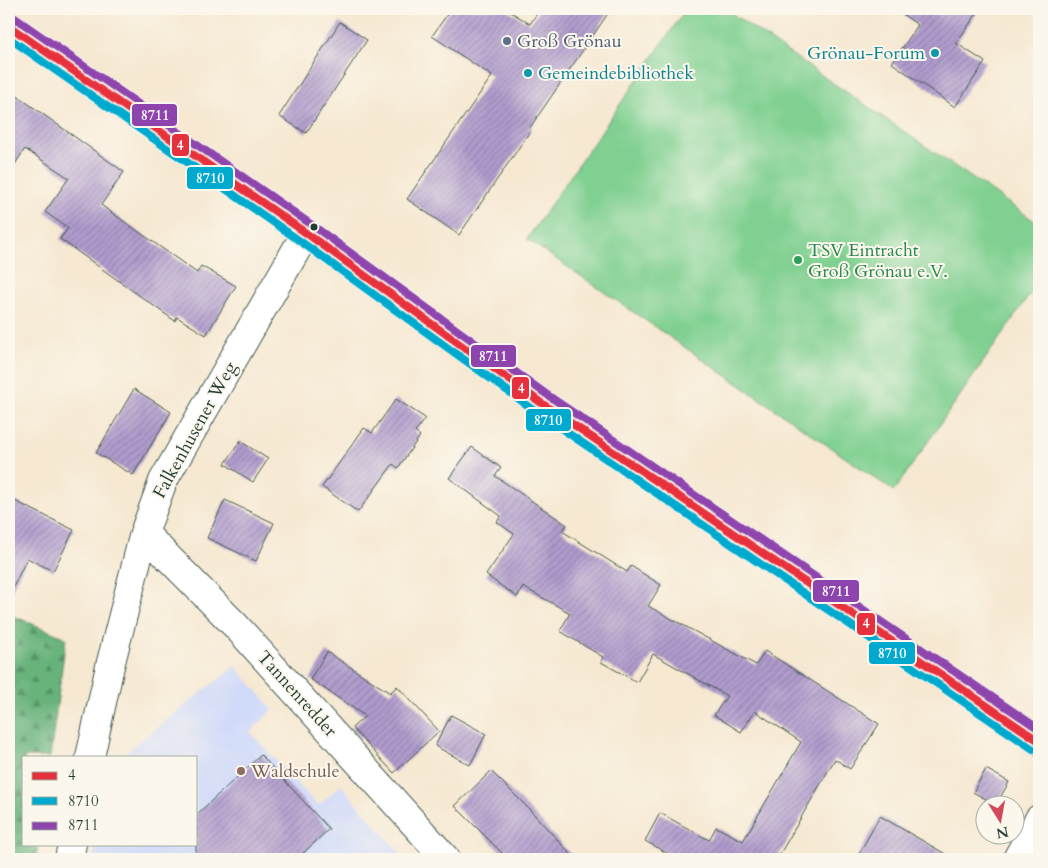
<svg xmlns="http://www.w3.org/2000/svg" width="1048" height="868" font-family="Cardo,serif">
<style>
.built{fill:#d0daf9}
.forest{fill:url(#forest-firs);stroke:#447858}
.garden{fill:#80d091;stroke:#508662}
.building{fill:url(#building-hatch)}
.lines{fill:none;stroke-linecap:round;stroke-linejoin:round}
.minor-casing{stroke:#3f574c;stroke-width:30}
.major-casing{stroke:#3f574c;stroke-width:30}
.minor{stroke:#fff;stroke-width:28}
.major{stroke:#f8bf6c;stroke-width:28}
.bus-1-casing{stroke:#fbf7ec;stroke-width:11}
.bus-2-casing{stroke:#fbf7ec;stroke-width:11}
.bus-3-casing{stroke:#fbf7ec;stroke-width:11}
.bus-1{stroke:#e7303d;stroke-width:8}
.bus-2{stroke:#00a9ce;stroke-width:8}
.bus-3{stroke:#8e44ad;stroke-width:8}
.service-dot{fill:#5c6f8a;stroke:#fbf7ec;stroke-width:2}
.culture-dot{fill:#0f9aa8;stroke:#fbf7ec;stroke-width:2}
.bus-dot{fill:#1f3d34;stroke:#fbf7ec;stroke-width:2}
.leisure-dot{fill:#2e9e5b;stroke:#fbf7ec;stroke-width:2}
.education-dot{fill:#8d6e63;stroke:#fbf7ec;stroke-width:2}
.labels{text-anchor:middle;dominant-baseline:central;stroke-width:4;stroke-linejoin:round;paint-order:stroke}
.service-label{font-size:18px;fill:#4e5e75;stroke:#fbf7ec;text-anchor:start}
.culture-label{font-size:18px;fill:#0d838f;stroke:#fbf7ec;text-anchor:end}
.leisure-label{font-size:18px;fill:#27864d;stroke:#fbf7ec;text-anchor:start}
.street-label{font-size:18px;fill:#1f3d34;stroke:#fbf7ec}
.education-label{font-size:18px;fill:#785e54;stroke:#fbf7ec;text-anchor:start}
.line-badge{stroke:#fbf7ec;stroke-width:2}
.badge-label{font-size:14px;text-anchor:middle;font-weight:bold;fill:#fff}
</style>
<defs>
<pattern id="forest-firs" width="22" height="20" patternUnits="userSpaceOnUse" patternTransform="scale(1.25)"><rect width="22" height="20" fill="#68b27b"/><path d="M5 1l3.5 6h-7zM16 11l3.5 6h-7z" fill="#559266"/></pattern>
<pattern id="building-hatch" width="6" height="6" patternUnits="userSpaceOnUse" patternTransform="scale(1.25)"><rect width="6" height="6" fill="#b19cce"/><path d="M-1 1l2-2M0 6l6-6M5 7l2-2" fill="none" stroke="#8f80a8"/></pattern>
</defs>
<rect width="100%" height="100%" fill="#fbf7ec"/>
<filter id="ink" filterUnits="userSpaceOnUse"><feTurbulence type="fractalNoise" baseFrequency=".02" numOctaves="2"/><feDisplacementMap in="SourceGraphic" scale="10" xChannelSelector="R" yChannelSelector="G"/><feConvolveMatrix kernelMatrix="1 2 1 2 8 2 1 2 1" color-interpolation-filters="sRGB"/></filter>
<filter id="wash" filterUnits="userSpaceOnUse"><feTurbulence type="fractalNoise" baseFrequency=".0096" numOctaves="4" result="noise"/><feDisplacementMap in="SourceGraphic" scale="20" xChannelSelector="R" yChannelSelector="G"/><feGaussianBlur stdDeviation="1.12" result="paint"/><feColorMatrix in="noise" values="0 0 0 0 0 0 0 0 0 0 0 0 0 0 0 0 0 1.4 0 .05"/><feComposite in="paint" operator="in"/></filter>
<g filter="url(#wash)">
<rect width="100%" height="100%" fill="#f6e8d1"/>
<path class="built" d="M235,666l38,43 -23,23 68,74 23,-21 64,74h-312l2,-15h101v-87h-76z"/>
<path class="forest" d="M9,614l57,24 -16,119h-26v87h14l-2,15h-27z"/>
<path class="garden" d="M686,9h39l314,215v57l-145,210 -367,-252z"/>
<g id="blocks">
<path class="building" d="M451,9h55l24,15 10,-15h71l-82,120 2,1 -72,105 -52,-36 85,-123 -60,-40z
M895,9h85l-24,34 29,19 -30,45 -63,-44 26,-38z
M340,22l27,18 -61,93 -27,-17z
M9,90l115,82 -23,33 96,68 4,-7 35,20 -30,49 -29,-18 -2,4 -115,-82 8,-11 -23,-16 24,-34 -44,-29 -16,24z
M134,389l37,23 -38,63 -37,-22z
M396,399l29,19 -10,14 5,4 -22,32 -5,-4 -35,48 -36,-25 42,-59 8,5z
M240,441l28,18 -15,23 -28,-18z
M472,447l29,21 -6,8 72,49 -5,6 65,41 4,-6 30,19 -13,21 108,59 9,-14 114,73 -29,45 -15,-10 -58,100h-99l-33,-18 15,-28 49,27 7,-13 27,14 58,-99 -46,-31 -14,21 -27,-17 13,-19 -74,-42 -16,28 -36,-20 2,-5 -43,-26 10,-18 -47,-26 -6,10 -31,-22 28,-41 -17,-12 4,-6 -52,-38z
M9,498l65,32 -21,41 -26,-13 -18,38z
M225,500l49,23 -18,38 -49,-23z
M327,652l63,41 7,-7 42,45 -45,42 -42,-45 13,-12 -55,-37z
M451,715l35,19 -16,31 -35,-19z
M261,755l68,74 -32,30h-101v-44z
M986,769l23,13 -13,23 -23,-13z
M491,771l39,39 45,49h-67l-53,-53z
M880,816l74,43h-98z"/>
</g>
</g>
<g filter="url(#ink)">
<use href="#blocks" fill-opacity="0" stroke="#3f574c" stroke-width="1"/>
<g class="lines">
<defs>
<path id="minor" d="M144,533l92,93 210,233
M90,757l20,-91 34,-133 19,-52 143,-248
M69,859l3,-15
M1017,859l22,-40"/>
<path id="major" d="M9,26l297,207 234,169 499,339"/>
</defs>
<use href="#minor" class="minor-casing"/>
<use href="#major" class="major-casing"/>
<use href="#minor" class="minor"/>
<use href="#major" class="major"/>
<defs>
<path id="bus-1" d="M9,26l297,207 234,169 499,339"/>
<path id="bus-2" d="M9,38l291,203 234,169 499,339"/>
<path id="bus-3" d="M15,18l297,207 234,169 493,335"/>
</defs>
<use href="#bus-1" class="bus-1-casing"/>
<use href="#bus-2" class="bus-2-casing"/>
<use href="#bus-3" class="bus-3-casing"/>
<use href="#bus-1" class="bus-1"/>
<use href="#bus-2" class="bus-2"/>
<use href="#bus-3" class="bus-3"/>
</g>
</g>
<circle class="service-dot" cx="507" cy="41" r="5"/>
<g class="culture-dot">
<circle cx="935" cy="53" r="5"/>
<circle cx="528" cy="73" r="5"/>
</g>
<circle class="bus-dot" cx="314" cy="227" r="4.5"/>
<circle class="leisure-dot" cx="798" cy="260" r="5"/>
<circle class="education-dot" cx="241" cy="771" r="5"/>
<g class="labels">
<g class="service-label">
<text x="517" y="41">Groß Grönau</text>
</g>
<g class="culture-label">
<text x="925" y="53">Grönau-Forum</text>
<text x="538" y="73" text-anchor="start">Gemeindebibliothek</text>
</g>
<g class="leisure-label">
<text x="808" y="250">TSV Eintracht<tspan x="808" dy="21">Groß Grönau e.V.</tspan></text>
</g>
<g class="street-label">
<text transform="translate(195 430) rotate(-61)">Falkenhusener Weg</text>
<text transform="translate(297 694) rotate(48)">Tannenredder</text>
</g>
<g class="education-label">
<text x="251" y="771">Waldschule</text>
</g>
</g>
<g class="line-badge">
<rect x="131" y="103" width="47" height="24" rx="5" fill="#8e44ad"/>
<rect x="171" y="133" width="19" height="24" rx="5" fill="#e7303d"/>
<rect x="186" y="166" width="48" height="24" rx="5" fill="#00a9ce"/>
<rect x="470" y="344" width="47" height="24" rx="5" fill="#8e44ad"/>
<rect x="511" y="376" width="19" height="24" rx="5" fill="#e7303d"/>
<rect x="525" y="408" width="47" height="24" rx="5" fill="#00a9ce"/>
<rect x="812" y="579" width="48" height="24" rx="5" fill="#8e44ad"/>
<rect x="856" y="612" width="20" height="24" rx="5" fill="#e7303d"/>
<rect x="868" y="641" width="48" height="24" rx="5" fill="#00a9ce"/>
</g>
<g class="badge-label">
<text x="155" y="120">8711</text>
<text x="180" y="150">4</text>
<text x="210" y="183">8710</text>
<text x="493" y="361">8711</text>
<text x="521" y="393">4</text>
<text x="548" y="425">8710</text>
<text x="836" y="596">8711</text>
<text x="866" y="628">4</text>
<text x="892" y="658">8710</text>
</g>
<rect width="1048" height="868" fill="none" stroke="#fbf7ec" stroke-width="30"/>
<rect x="22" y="756" width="175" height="90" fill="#fbf7ec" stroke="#a3ada2"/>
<rect x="32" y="772" width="25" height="8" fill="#e7303d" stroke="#a3ada2"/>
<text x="68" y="780" font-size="15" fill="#1f3d34">4</text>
<rect x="32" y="797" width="25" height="8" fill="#00a9ce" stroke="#a3ada2"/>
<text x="68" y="806" font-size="15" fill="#1f3d34">8710</text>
<rect x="32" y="822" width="25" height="8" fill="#8e44ad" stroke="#a3ada2"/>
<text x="68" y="830" font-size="15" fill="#1f3d34">8711</text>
<g transform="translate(1000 820) rotate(169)"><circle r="24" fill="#fbf7ec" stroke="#a3ada2"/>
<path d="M0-4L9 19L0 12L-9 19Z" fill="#d1495b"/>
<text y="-8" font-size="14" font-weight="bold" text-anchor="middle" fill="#1f3d34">N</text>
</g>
</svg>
